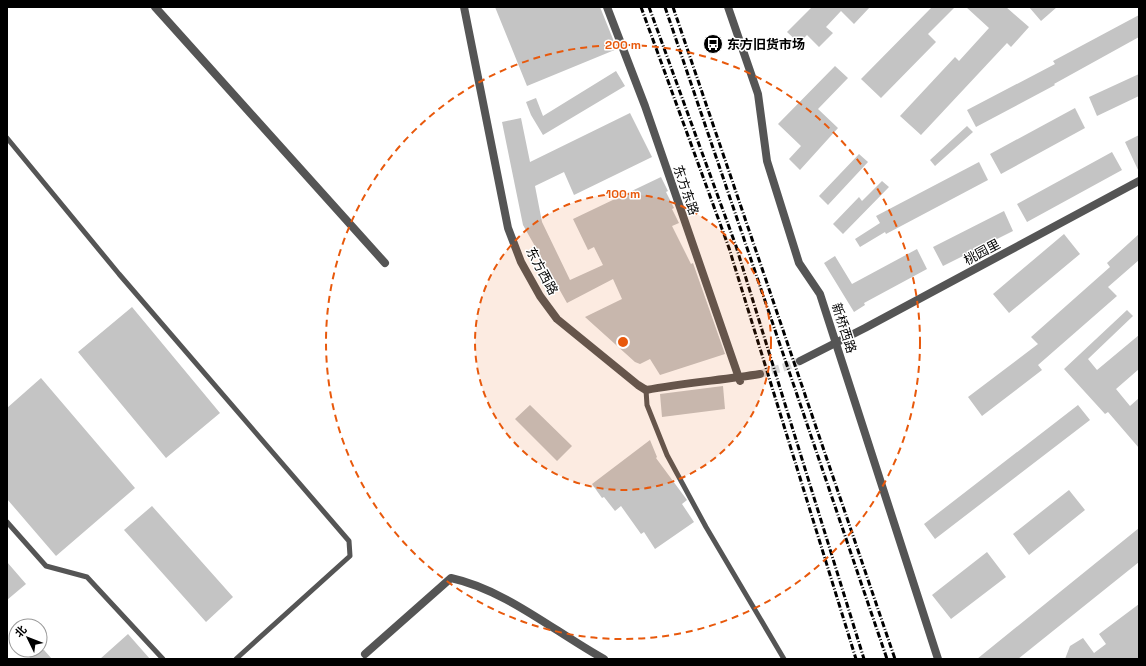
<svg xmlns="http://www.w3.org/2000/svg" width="1146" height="666" font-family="'Space Grotesk','Noto Sans SC',sans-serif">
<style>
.building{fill:#c4c4c4}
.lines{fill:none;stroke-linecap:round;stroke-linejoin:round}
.minor-tunnel{stroke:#d9d9d9;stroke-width:8;stroke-dasharray:8 4;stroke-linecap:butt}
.service{stroke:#555;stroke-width:5}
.minor{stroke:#555;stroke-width:8}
.tertiary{stroke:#555;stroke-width:8}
.rail{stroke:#000;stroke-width:3;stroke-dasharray:6 2 1 2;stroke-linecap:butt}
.ring{fill:none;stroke:#e8590c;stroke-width:2;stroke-dasharray:7 5}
.labels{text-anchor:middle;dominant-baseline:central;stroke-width:3;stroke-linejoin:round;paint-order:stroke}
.poi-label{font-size:13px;font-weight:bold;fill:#000;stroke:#fff;text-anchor:start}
.street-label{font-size:13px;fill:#000;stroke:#fff}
.centre{fill:#e8590c;stroke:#fff;stroke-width:2}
.ring-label{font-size:12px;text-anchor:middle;font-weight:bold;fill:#e8590c;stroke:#fff;stroke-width:3;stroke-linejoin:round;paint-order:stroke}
</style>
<rect width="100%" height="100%" fill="#fff"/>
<path class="building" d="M495,7h105l17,42 -90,37z
M812,7h58l-16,17 -13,-13 -15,16 7,6 -14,14 -12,-12 -8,8 -12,-11z
M932,7h23l-27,27 8,8 -55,56 -20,-19z
M966,7h40l23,20 -18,20 -4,-4 -86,92 -21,-19 55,-59 4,4 30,-33z
M1029,7h28l-16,14z
M1139,15v22l-85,47 1,1 -79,42 -9,-17 88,-46 -2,-3z
M835,66l13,12 -30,31 20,19 -38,42 -11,-11 12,-13 -23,-22z
M616,71l9,15 -82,49 -12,-20 -5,-13 10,-4 7,18z
M1139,74v22l-42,20 -8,-19z
M1075,108l10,20 -84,46 -11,-20z
M630,113l22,44 -78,38 -10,-23 -29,14 7,36 28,58 33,-15 -9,-18 -6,3 -15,-31 88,-42 7,14 -2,1 8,16 -2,1 7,14 -7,3 19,38 2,-1 32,91 -65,21 -10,-16 -10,5 -5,-2 -50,-45 37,-18 -9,-20 -46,24 -44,-78 -21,-103 19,-4 9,44z
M967,126l6,6 -38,34 -5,-6z
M1139,135v37l-14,-30z
M1112,152l10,18 -95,52 -10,-18z
M859,154l9,8 -40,43 -9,-9z
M979,162l9,18 -102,54 -1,-2 -25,15 -5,-8 25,-16 -4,-7z
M882,181l7,6 -46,47 -10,-10 26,-27 3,4z
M1004,211l9,20 -70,35 -10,-19z
M1064,234l16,20 -71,59 -16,-19z
M1139,234v26l-31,27 9,9 -79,69 4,5 -60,46 -14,-19 70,-53 -7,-7 79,-70 -3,-4z
M917,249l10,20 -63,34 1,2 -11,7 -30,-49 11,-7 17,28z
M132,307l88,106 -54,45 -88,-106z
M1127,310l6,6 -45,43 9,11 42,-35v34l-23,20 14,17 9,-8v50l-31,-36 -3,2 -41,-45z
M41,378l94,110 -79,68 -49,-57v-91z
M723,386l2,23 -63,8 -2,-23z
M530,405l42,41 -15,15 -42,-42z
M1078,405l12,15 -155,119 -11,-15z
M650,440l7,17 -1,1 31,42 -5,4 12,18 -39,27 -11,-17 -3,2 -20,-28 -6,5 -11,-14 -2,1 -10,-14z
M1069,490l16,20 -56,45 -16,-21z
M152,506l81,91 -27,25 -82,-92z
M1139,528v34l-121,97h-41z
M987,552l19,25 -55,42 -19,-24z
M7,562l19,22 -19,16z
M1139,604v55h-74l5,-13 13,-8 11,15 12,-9 -7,-10z
M128,634l22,25h-50z
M23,650h21l8,9h-21z"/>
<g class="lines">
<path class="minor-tunnel" d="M760,374l25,-7 15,-6"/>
<path class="service" d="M7,138l112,136 230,267 1,15 -114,103
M646,390l1,15 20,50 39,72 78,132
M7,522l39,44 41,11 76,82"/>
<path class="minor" d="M155,7l230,256
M464,7l44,221 13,34 19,34 17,23 81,66 8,5c38,-7 76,-10 114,-16
M607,7l38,99 95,275
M800,361l65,-33 274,-147
M365,654l86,-76c55,12 104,54 153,81"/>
<path class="tertiary" d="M728,7l30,87 9,67 32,102 21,31 118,365"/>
<path class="rail" d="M641,7l88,241 127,411
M649,7l87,239 128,413
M665,7l222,652
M673,7l222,652"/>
</g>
<circle cx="623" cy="342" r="148" fill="#e8590c" fill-opacity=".12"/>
<g class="ring">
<circle cx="623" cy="342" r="148"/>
<circle cx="623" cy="342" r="297"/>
</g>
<defs>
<symbol id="bus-disc" viewBox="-11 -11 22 22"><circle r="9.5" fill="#000" stroke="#fff"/><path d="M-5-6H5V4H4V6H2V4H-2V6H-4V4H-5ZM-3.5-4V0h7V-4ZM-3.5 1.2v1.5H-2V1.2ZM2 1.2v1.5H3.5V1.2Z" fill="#fff"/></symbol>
</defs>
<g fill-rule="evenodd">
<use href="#bus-disc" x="702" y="33" width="22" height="22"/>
</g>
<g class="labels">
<g class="poi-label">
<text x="727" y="44">东方旧货市场</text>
</g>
<g class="street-label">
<text transform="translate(686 190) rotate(71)">东方东路</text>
<text transform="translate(982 252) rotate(-28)">桃园里</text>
<text transform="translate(542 271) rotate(62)">东方西路</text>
<text transform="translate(844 328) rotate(72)">新桥西路</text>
</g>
</g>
<circle cx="623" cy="342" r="6" class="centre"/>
<g class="ring-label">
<text x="623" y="49">200 m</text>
<text x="623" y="198">100 m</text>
</g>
<rect width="1146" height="666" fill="none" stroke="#000000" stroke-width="16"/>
<g transform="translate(28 638) rotate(313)"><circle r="19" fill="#ffffff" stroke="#999999"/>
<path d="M0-3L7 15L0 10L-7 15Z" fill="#000000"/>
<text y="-6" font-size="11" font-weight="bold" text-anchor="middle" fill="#000000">北</text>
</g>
</svg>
